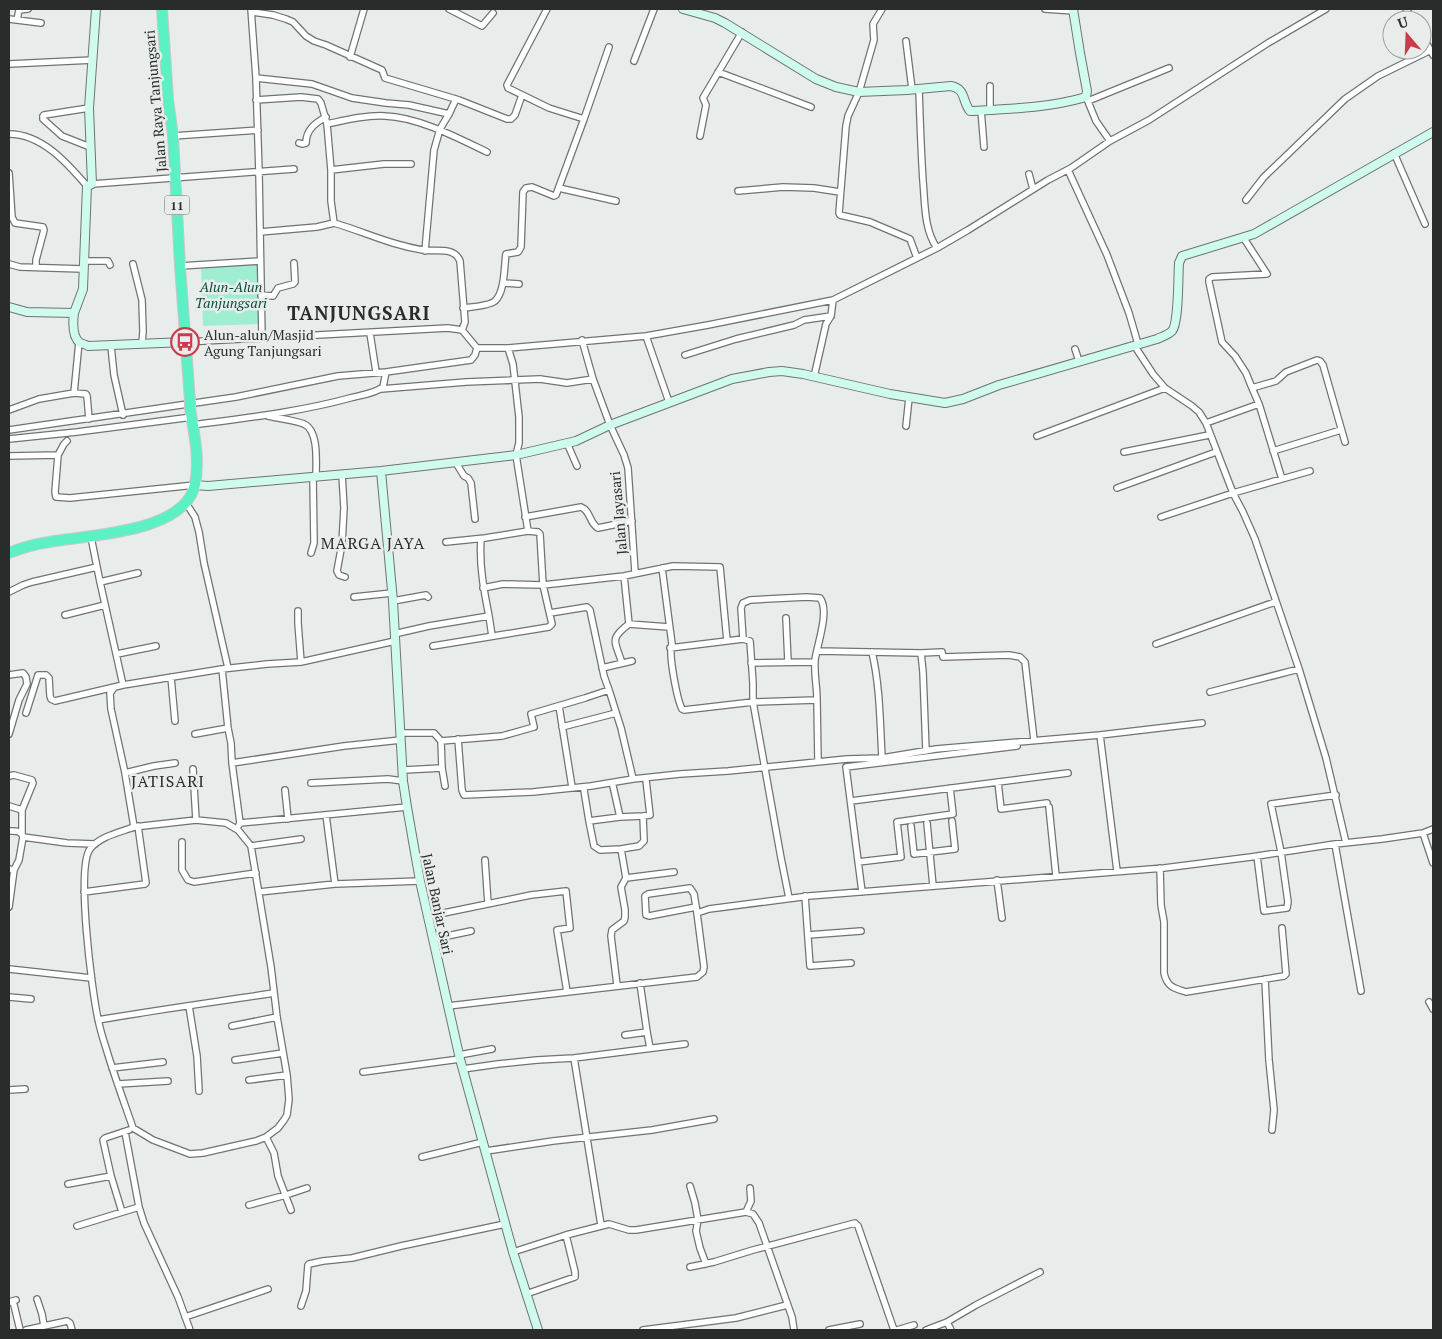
<svg xmlns="http://www.w3.org/2000/svg" width="1442" height="1339" font-family="'PT Serif',serif">
<style>
.green{fill:#a0eed2}
.lines{fill:none;stroke-linecap:round;stroke-linejoin:round}
.street-casing{stroke:#6f7371;stroke-width:8}
.secondary-casing{stroke:#6f7371;stroke-width:10}
.highway-casing{stroke:#c8c8c8;stroke-width:12}
.street{stroke:#fff;stroke-width:5.5}
.secondary{stroke:#cefbee;stroke-width:8}
.highway{stroke:#5cf1c5;stroke-width:10}
.highway-bridge-casing{stroke:#c8c8c8;stroke-width:12;stroke-linecap:butt}
.highway-bridge{stroke:#5cf1c5;stroke-width:10}
.labels{text-anchor:middle;dominant-baseline:central;stroke-width:5;stroke-linejoin:round;paint-order:stroke}
.shield{fill:#e8edeb;stroke:#636665;stroke-width:1}
.shield-label{font-size:12px;font-weight:bold;fill:#2a2c2b}
.street-label{font-size:14px;fill:#2a2c2b;stroke:#e8edeb}
.park-label{font-size:14px;font-style:italic;fill:#084d3b;stroke:#e8edeb}
.poi-label{font-size:14px;fill:#2a2c2b;stroke:#e8edeb;text-anchor:start}
.quarter-label{font-size:16px;letter-spacing:1px;fill:#2a2c2b;stroke:#e8edeb}
.district-label{font-size:19px;font-weight:bold;letter-spacing:1px;fill:#2a2c2b;stroke:#e8edeb}
</style>
<rect width="100%" height="100%" fill="#e8edeb"/>
<path class="green" d="M258,263l2,61 -57,2 -2,-61z"/>
<g class="lines">
<defs>
<path id="street" d="M449,9l33,17 11,-13
M882,9l-9,15 1,16 -15,52 -11,24 -2,10 -7,87 1,2 30,7 40,17 7,19
M1045,9l29,2
M1406,9l7,11
M252,12l21,3 13,4 7,3 13,14 8,5 12,4 56,25 3,8 74,22 48,19h4l4,-4 7,-20
M9,19l32,4
M17,20l2,-10 9,-1
M1422,35l11,20
M906,41l6,48
M350,57l14,-48
M634,61l20,-52
M9,64l84,-4
M718,72l93,35
M256,78l56,6 40,14 34,5 23,2 40,9
M990,86v23
M919,89c1,31 2,62 4,92 2,22 1,49 14,67
M1087,99l9,22 14,20
M256,100l45,-3 17,2 3,4 6,21c19,-4 39,-9 58,-8 33,1 73,22 102,36
M1088,101l81,-33
M89,108l-45,7 -1,1v3l19,17 28,11
M981,110l3,37
M584,119l25,-72
M9,134c33,0 58,29 78,52
M173,136l85,-6
M700,136l6,-31 -3,-7 39,-66
M299,143l3,1 4,-1c0,-13 9,-20 20,-26
M1394,153l31,71
M331,170l53,-6h27
M1068,170l39,85 22,58 9,31
M9,173l3,44 3,6 28,4 1,3 -8,30v7
M1029,174l4,15
M92,184l202,-15
M559,188l57,13
M738,191l45,-4 31,1 26,4
M1246,200l18,-23 81,-78 33,-23 53,-26
M334,223c31,9 56,22 89,27 13,2 31,-4 37,11l5,61 -3,8
M260,232l57,-5 17,-4 -3,-22v-31l-4,-46
M1243,237l24,37 -55,3 -3,2v3l13,60 13,14 11,17 6,15 7,16 23,75
M425,251l9,-101 6,-21 9,-15 7,-15
M84,261h24l2,4
M9,264l11,3 63,2
M133,264l9,36 1,31 -1,13
M180,266l80,-5
M503,283l16,1
M261,295l12,1 5,-8 15,-4 2,-2 -1,-19
M463,308c8,-1 26,-2 32,-7 10,-9 9,-34 11,-47l12,-2 3,-5 2,-55 3,-4 6,-1 22,9 2,-1 28,-76 -35,-11 -41,-20 -1,-3 40,-76
M370,333l6,39
M646,336l23,66
M262,338l186,-10 14,2 15,18h31l138,-12 62,-11 125,-25 104,-52 31,-18 80,-50 23,-12 39,-27 39,-21 119,-77 58,-34
M79,342l-5,51 12,1 1,2 2,23
M185,342l77,-4 -3,-165 -3,-95 -5,-69
M1134,345l19,29 12,14 27,18 7,6 7,11 27,70 10,19 12,27 44,130 27,89 20,85
M111,346l3,29 9,40
M508,348l5,16 6,53v26l-3,12 12,76 10,1 2,2 3,51 81,-9 49,-10 47,1 7,74
M1075,349l4,12
M685,355l51,-16 58,-14 10,-5 27,-4
M814,377l12,-53 5,-8 2,-16
M593,379l17,46 14,30 4,13 7,104
M1252,388l24,-7 10,-9 31,-12 3,1 3,4 22,77
M381,389l85,-7 74,-3 27,4 26,-4 -11,-39
M9,410l30,-11 35,-6
M268,416c9,2 29,5 36,8 15,7 12,38 12,53
M1206,423l53,-19
M193,425c52,-7 106,-13 157,-27 11,-3 24,-4 33,-11l3,-15 85,-12 4,-5 2,-7
M906,426l3,-28
M9,430l227,-33 102,-21 48,-4
M1037,436l128,-48
M9,439l68,-7 115,-15
M567,443l10,23
M1273,451l68,-21
M1124,452l85,-17
M58,455l6,-11 3,-3
M9,456l49,-1 -3,37 1,5 14,1 125,-13
M456,463l8,13 4,2 3,5 4,36
M342,474l2,34 -2,36 -5,27 2,4 6,2
M1117,488l99,-36
M186,503l9,14 4,15 5,31 24,105
M525,517l56,-10c10,4 8,16 17,21l34,-7
M1161,517l72,-24 77,-22
M91,537l9,45 23,103
M446,542l39,-4 43,-7
M311,553l3,-10 -1,-66
M662,568l10,76c-4,9 5,55 10,65l2,1 69,-8 64,-2c0,-13 -3,-27 -2,-40 2,-15 15,-49 5,-62l-13,-1 -57,3 -7,3 -2,5 2,31
M624,576l5,48 40,3
M100,582l38,-9
M9,592l14,-7 9,-3 65,-15
M354,597l38,-4
M393,601l33,-6 2,2
M298,611v12l3,39
M550,613l37,-6 3,3 14,66 5,14
M65,615l40,-10
M489,616l3,20
M786,618l2,44
M394,634l35,-8 60,-10c-5,-25 -10,-51 -8,-77
M1156,644l119,-42
M433,646l116,-19 3,-3 -9,-39 -40,-1 -20,4
M670,648l73,-9 7,2 3,42v19l28,156 8,40
M817,651l104,2 2,19 3,79
M921,653l21,-1 1,5 66,-2 11,2 5,5 9,78
M117,654l39,-8
M622,663c-7,-22 -13,-24 7,-39
M751,663l64,-1
M602,668l30,-7
M222,669l6,59 3,15 1,20 8,60 -1,2
M9,675l14,-2 3,4 1,7 -8,16 -10,34
M171,677l4,44
M114,688l-4,5 1,16 14,64 9,54c-13,5 -34,9 -44,22 -14,19 2,143 8,170 2,10 5,20 8,29 8,27 18,54 27,80l20,12 37,14 13,-1 53,-12 10,-4 12,-9 6,-8 3,-5 2,-16 -2,-24 -10,-58 -6,-50 -20,-121 -13,-16 -12,-7 -30,-3 -62,7
M1210,692l89,-23
M817,700l1,62
M559,706l13,81
M26,713l12,-38h8l3,3 1,18 1,3 4,2 68,-16 99,-16 45,-5 34,-2 94,-21
M562,727l54,-14
M401,733h33l7,8 1,27 3,18
M195,734l33,-6
M1100,735l17,136
M441,741l61,-5 32,-9 -3,-13 54,-16 24,-8 12,38 12,51 -42,7 -58,6 -69,3 -2,-5 -4,-51
M882,758l54,-9 164,-14 102,-12
M232,763l112,-17 57,-6
M193,769l3,51
M404,770l38,-2
M125,773l29,-7 21,-3
M9,776l5,-1 18,5 1,3 -11,27v23
M633,779l47,-5 48,-3 119,-12 35,-1c-2,-36 -2,-72 -10,-106
M998,782l3,27 46,-6
M311,783l77,-4 15,2
M613,786l7,31 -31,4 5,25 6,4 21,-1
M285,790l3,29
M584,790l5,31
M851,801l217,-28
M9,806l13,4
M1049,807l7,69
M326,815l9,69
M643,816l7,-1 -4,-35
M240,823l167,-16
M927,823l6,63
M911,826l3,28 41,-5 -3,-28
M9,831c6,0 12,-1 14,6l-4,23 -5,10
M1423,833l10,30
M23,837l44,6 28,1
M182,842v28l6,10 6,2 62,-9
M1335,844l26,147
M251,846l50,-7
M1257,856l7,55 23,-3 1,-6 -7,-50 -10,-48 65,-9
M485,860l3,44
M858,862l43,-5 -4,-35 56,-8 -3,-26
M1160,868l1,37 3,17v51c3,14 10,15 22,19l98,-16 2,-2 -4,-46
M9,869l5,1 -5,37
M626,878l48,-6
M997,880l5,38
M84,892l61,-8 1,-1 -8,-57
M259,892l76,-8 85,-3
M862,892l-16,-125 171,-21
M805,896l5,70 41,-3
M696,907l-47,9 -3,-1 -1,-19 3,-2 42,-6 4,6 3,19
M429,916l102,-21 35,-4 4,37 -13,2 10,62
M808,935l53,-4
M433,939l38,-8
M9,969l82,9
M1265,979l4,81 5,50 -2,20
M617,985l-6,-49 1,-6 12,-9 1,-4v-7l-4,-23 5,-9 -5,-29 18,-3 5,-5 -1,-25 -23,1
M9,997l22,2
M1429,1002l4,7
M189,1006l8,50 2,35
M448,1006l249,-29 6,-5 1,-5 -7,-54 12,-4 100,-13 355,-28 87,-11 84,-13 47,-5 41,-6 10,-4
M98,1020c58,-10 117,-18 176,-27
M232,1026l45,-9
M647,1032l3,16
M625,1035l22,-3 -7,-49
M459,1055l33,-6
M574,1058l27,167
M235,1060l48,-7
M112,1068l51,-6
M463,1069l35,-5 39,-4 37,-2 111,-14
M363,1072l97,-13
M249,1080l38,-5
M118,1084l50,-3
M9,1090l16,-1
M125,1132l14,75 5,16 34,74 12,33
M266,1137l8,16 4,23 13,34
M486,1151l67,-10 99,-11 62,-11
M422,1157l61,-15
M111,1176l11,36
M68,1184l43,-8 -8,-36 2,-2 24,-8
M690,1186l5,17 3,17 -2,11 4,17 6,16
M249,1205l37,-10 21,-7
M746,1212l5,-11 -1,-13
M77,1226l62,-19
M513,1252l53,-17 43,-11 20,6h7l110,-18 7,2 6,9 33,94 2,13
M690,1267l24,-5 39,-12 102,-27 3,3 36,104
M526,1294l49,-17v-5l-9,-37
M37,1299l5,15 2,12
M9,1302l7,-2
M14,1305l6,25
M301,1306l5,-15 2,-26 1,-1 14,-3 29,-3 49,-12 104,-22
M185,1317l83,-28
M947,1322l4,8
M26,1330l41,-9 3,2 2,7
M643,1330l93,-12 51,-13
M829,1330l31,-6
M897,1330l17,-5
M926,1330l21,-8 29,-17 64,-33"/>
<path id="secondary" d="M683,9l32,9 10,5 91,56 20,8 23,5 48,-2 44,-4c15,3 11,15 19,25 38,-2 79,-3 116,-14l1,-6 -7,-38 -7,-44
M9,307l18,5 47,1c-1,8 -2,24 6,30 0,0 7,2 8,3l97,-4
M74,313l9,-24 4,-103 5,-2 -3,-76 7,-99
M381,471l12,130 10,180 4,26 13,74 40,178 53,193 25,78
M195,485l13,1 173,-15 135,-16 60,-14 34,-16 122,-46 37,-7 13,-1 21,3 87,20 55,9 18,-4 36,-14 158,-46c4,-2 11,-4 15,-8 7,-8 6,-55 7,-68l3,-7 72,-22 179,-102"/>
<path id="highway" d="M162,9l6,90 5,37 7,130 10,135
M9,553c12,-5 27,-9 40,-11 39,-7 137,-9 146,-58 5,-25 -1,-51 -5,-76"/>
</defs>
<use href="#street" class="street-casing"/>
<use href="#secondary" class="secondary-casing"/>
<use href="#highway" class="highway-casing"/>
<use href="#street" class="street"/>
<use href="#secondary" class="secondary"/>
<use href="#highway" class="highway"/>
<defs>
<path id="highway-bridge" d="M190,401v7"/>
</defs>
<use href="#highway-bridge" class="highway-bridge-casing"/>
<use href="#highway-bridge" class="highway-bridge"/>
</g>
<defs>
<symbol id="bus-ring" viewBox="-11 -11 22 22"><circle r="9.5" fill="#e8edeb" stroke="#cb3b49" stroke-width="1.5"/><path d="M-5-6H5V4H4V6H2V4H-2V6H-4V4H-5ZM-3.5-4V0h7V-4ZM-3.5 1.2v1.5H-2V1.2ZM2 1.2v1.5H3.5V1.2Z" fill="#cb3b49"/></symbol>
</defs>
<g fill-rule="evenodd">
<use href="#bus-ring" x="169" y="326" width="32" height="32"/>
</g>
<g class="labels">
<rect class="shield" x="164.5" y="195.5" width="25" height="19" rx="4"/>
<g class="shield-label">
<text x="177" y="205">11</text>
</g>
<g class="street-label">
<text transform="translate(155 101) rotate(-95)">Jalan Raya Tanjungsari</text>
<text transform="translate(618 513) rotate(-95)">Jalan Jayasari</text>
<text transform="translate(438 904) rotate(78)">Jalan Banjar Sari</text>
</g>
<g class="park-label">
<text x="231" y="286">Alun-Alun<tspan x="231" dy="16">Tanjungsari</tspan></text>
</g>
<g class="poi-label">
<text x="204" y="334">Alun-alun/Masjid<tspan x="204" dy="16">Agung Tanjungsari</tspan></text>
</g>
<g class="quarter-label">
<text x="373" y="543">MARGA JAYA</text>
<text x="168" y="781">JATISARI</text>
</g>
<g class="district-label">
<text x="359" y="312">TANJUNGSARI</text>
</g>
</g>
<rect width="1442" height="1339" fill="none" stroke="#2a2c2b" stroke-width="20"/>
<g transform="translate(1407 35) rotate(341)"><circle r="24" fill="#e8edeb" stroke="#9ca09e"/>
<path d="M0-4L9 19L0 12L-9 19Z" fill="#cb3b49"/>
<text y="-8" font-size="14" font-weight="bold" text-anchor="middle" fill="#2a2c2b">U</text>
</g>
</svg>
